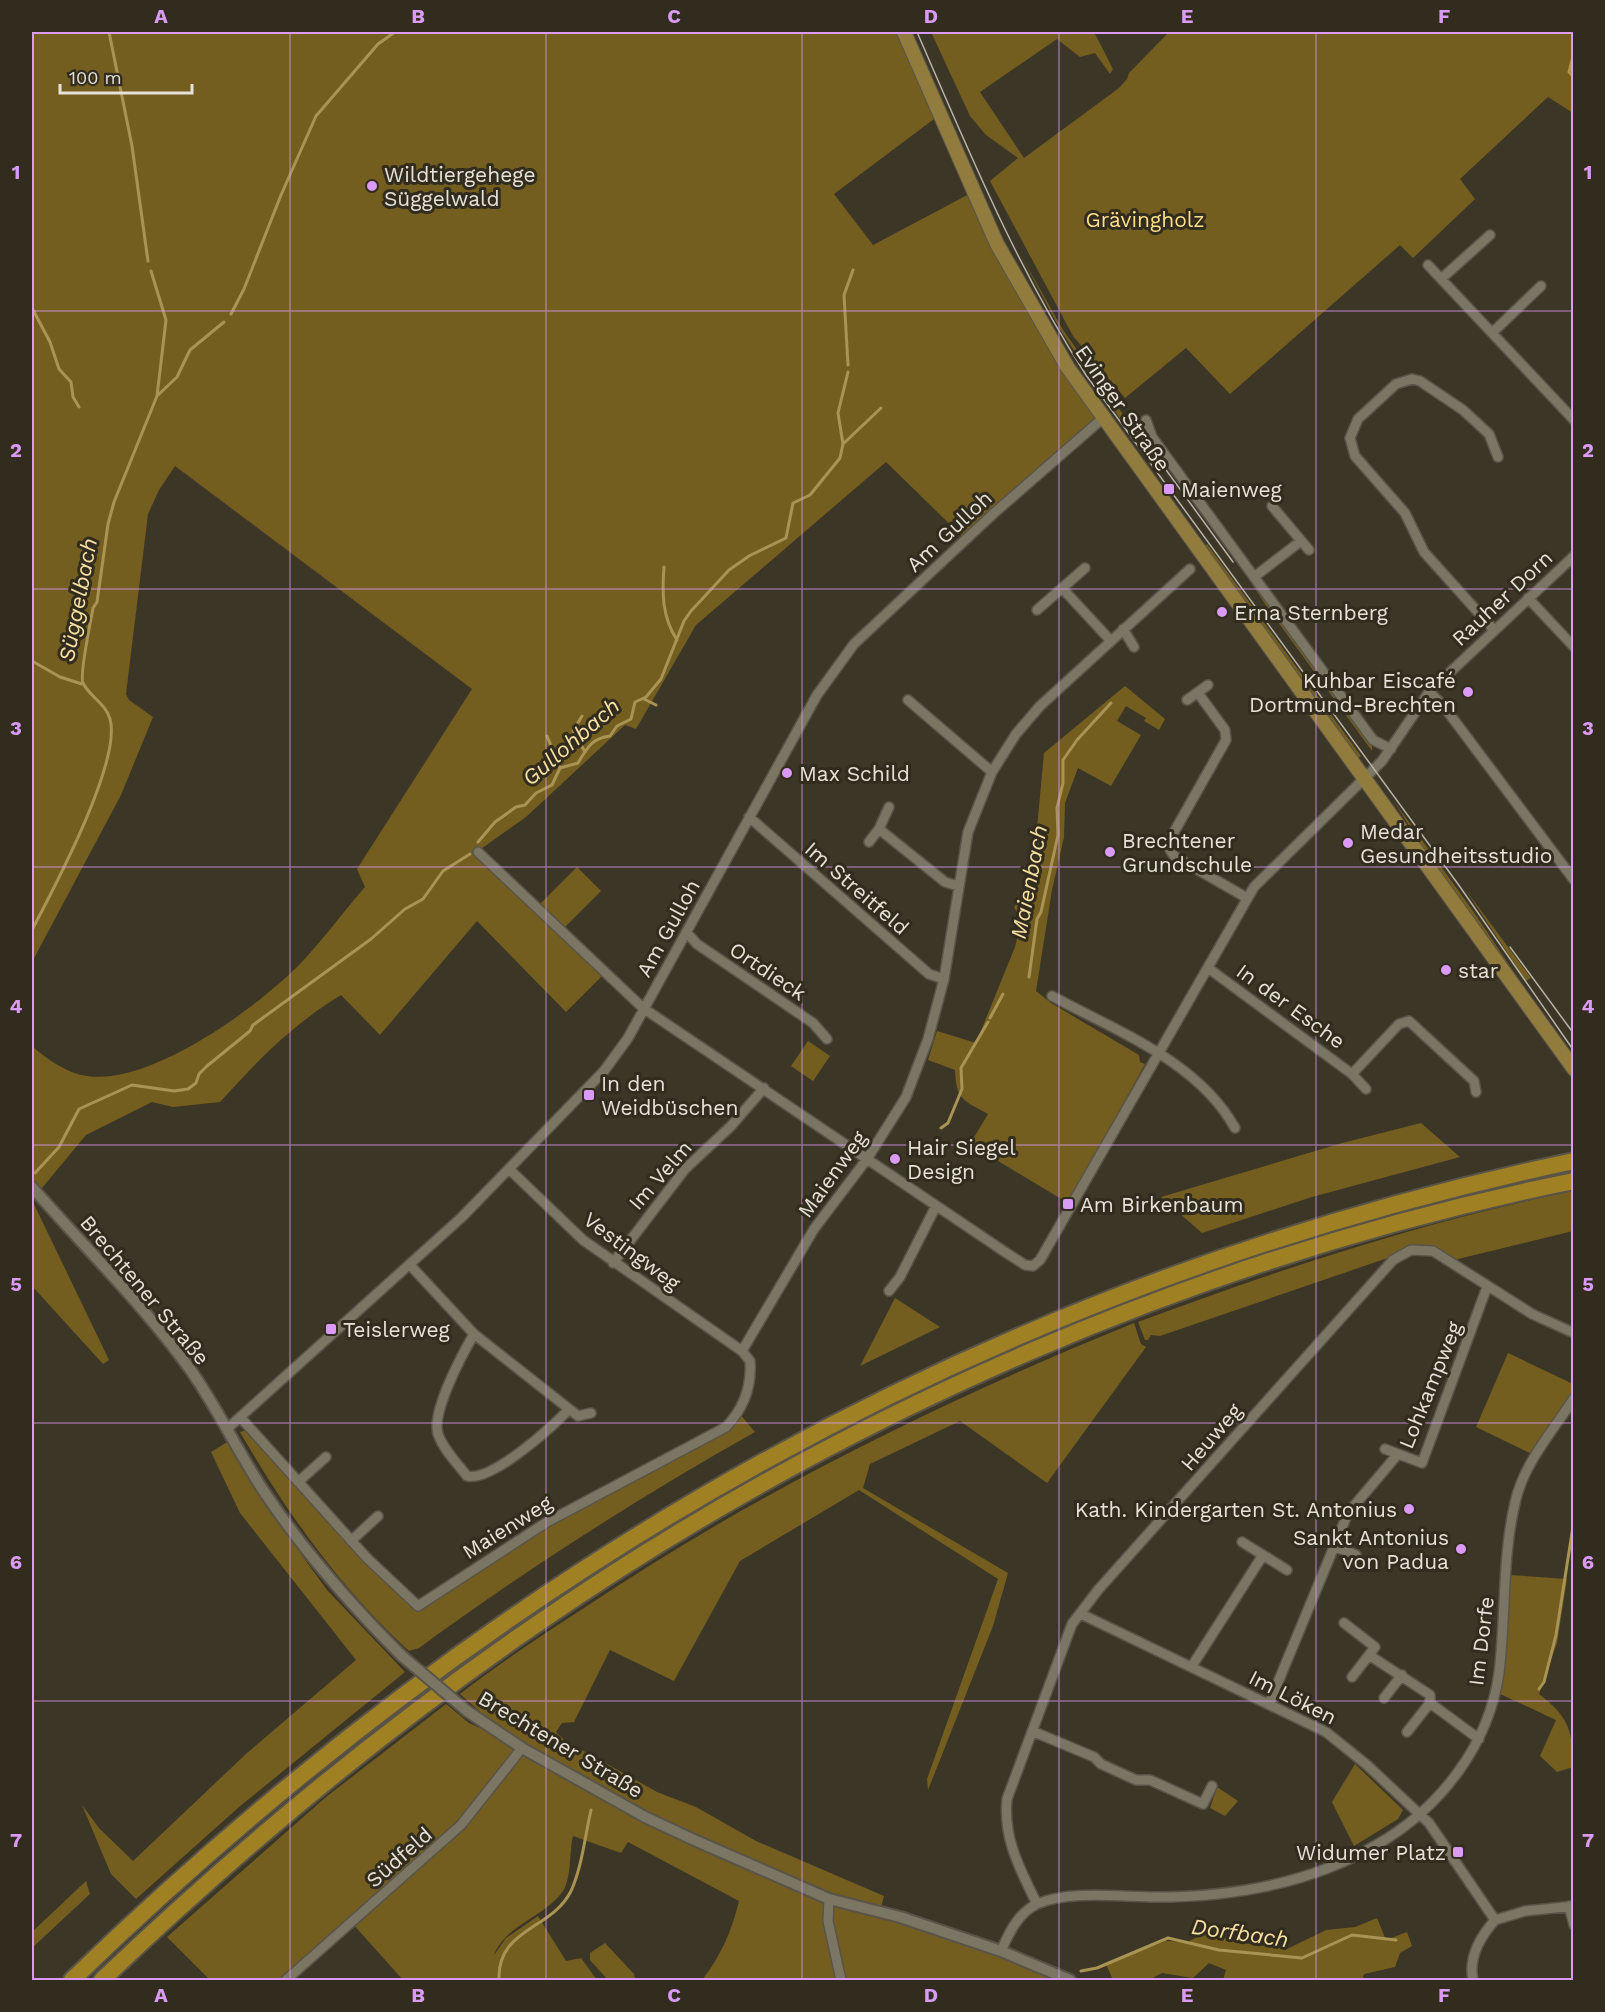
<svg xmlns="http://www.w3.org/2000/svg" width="1605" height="2012" font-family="'Work Sans',sans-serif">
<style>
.green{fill:#735e20}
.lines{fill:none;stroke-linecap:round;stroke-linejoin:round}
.stream{stroke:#a99454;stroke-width:3}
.minor-casing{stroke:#5a5448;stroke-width:12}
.tertiary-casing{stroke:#5a5448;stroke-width:14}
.primary-casing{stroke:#5a5448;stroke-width:16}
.motorway-casing{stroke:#5a5448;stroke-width:20}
.minor{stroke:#7b7564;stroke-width:9}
.tertiary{stroke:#7b7564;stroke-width:10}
.primary{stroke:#917c3d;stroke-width:14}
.motorway{stroke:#9f8023;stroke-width:16}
.tram{stroke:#b7b3a8;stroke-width:1.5}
.tertiary-bridge-casing{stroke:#5a5448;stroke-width:14;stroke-linecap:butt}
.tertiary-bridge{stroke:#7b7564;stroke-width:10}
.grid{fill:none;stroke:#da9af6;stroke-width:1.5;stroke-opacity:0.55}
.poi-dot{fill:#da9af6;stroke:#312c1d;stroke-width:2}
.labels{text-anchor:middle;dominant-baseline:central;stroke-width:6;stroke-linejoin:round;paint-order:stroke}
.poi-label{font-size:21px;fill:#e6e2d9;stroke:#312c1d;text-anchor:start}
.park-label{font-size:21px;fill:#ffdf8b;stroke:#312c1d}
.street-label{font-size:21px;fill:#e6e2d9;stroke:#312c1d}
.water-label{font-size:22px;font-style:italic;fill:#f9e1a5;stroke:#312c1d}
.neatline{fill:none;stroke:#da9af6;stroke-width:2}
.grid-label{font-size:20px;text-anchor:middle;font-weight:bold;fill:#da9af6}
</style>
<rect width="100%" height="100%" fill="#3c3627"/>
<path class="green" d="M32,32h870l40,81 -108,81 39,51 100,-53 130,226 -137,122 -80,-78 -190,163 -60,104 -11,-4 -99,92 -48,34 56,59 43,-43 24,24 -43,43 44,42 -36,36 -89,-91 -97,114 -39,-40c-49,30 -83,65 -121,107l-47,5 -21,-5 -66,33 -54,65 77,160 -6,4 -71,-78v-240c15,13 34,27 55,30 63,10 171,-69 213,-112 23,-24 43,-52 65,-77l-8,-18 115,-180 -297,-223 -16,24 -11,24 -22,180 3,6 24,17 -32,78 -89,167z
M931,32h163l19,37 -3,5 -15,-21 -15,4 -23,-18 -77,53 44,66 95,-70 8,-9 2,-6 40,-41h404v81l-25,-16 -88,82 15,20 -62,59 -13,-13 -170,149 -44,-46 -61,50 -52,-62 -83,-155 28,-23 -32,-23 -16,-19z
M1019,252l44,78 64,90 -4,3 -62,-92z
M1224,541l148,203v7l-105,-144z
M1207,544l154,212 -3,2 -153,-212z
M1125,686l40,33 -6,11 -15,-9 2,-3 -20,-12 -9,15 24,14 -30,51 -33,-18 -13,35 -1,34 -12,53 -16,101 15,12 88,52 1,7 5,2 -77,139 -98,-59 18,-30c-25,-14 -32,-14 -33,-44l-27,-10 9,-29 39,12 39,-96 7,-29 -8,-10 19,-37 11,-118z
M1393,800l80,111 49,73 -98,-135z
M1465,889l66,89 -5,3z
M808,1041l22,15 -17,25 -22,-15z
M1421,1123l39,34 -148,40 -110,36 -41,-36 181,-54z
M1573,1191v40l-123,30 -9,-6 -30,-5 -251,86 -9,-1 -3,5h-3l-7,-18c142,-53 287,-101 435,-131z
M895,1298l45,29 -80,39z
M1134,1323l7,21 5,3 -99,136 -87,-62 -90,43 -7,24 145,85 -15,53 -65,164 -1,-11 71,-200 -139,-89 -119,71 -66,120 -64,-31 -36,72 -12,1 -6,9 8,8 93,52 39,15 60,34 128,55 -4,15 188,69h-366c19,-24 30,-50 37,-79l-111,-59 -7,11 -48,-17c-4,16 -1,41 -10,55 -18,26 -58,34 -69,64l12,-17 32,-22 28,45 15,-3 16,22h-194l-51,-57 108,-90 54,-74 -54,64 -180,157h-70l-43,-43 159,-140 120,-93 23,19 51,24 -60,-53c41,-32 84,-60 127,-88 172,-115 355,-205 547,-283z
M1508,1353l65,31v14l-37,58 -60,-29z
M739,1413l16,19c-117,66 -228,137 -336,216l-10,3c-69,-63 -122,-138 -169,-219l11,-3 116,129 51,48 129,-84 167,-88z
M229,1441l43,73 55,76 78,82 -166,135 -103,92 -25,-25 -29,-69 17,23 34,33 114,-108 109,-93 -116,-147 -29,-61z
M1510,1575l57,4 -10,64 -18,51c30,23 34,37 34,73l-16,5 -17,-16 16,-36 -58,-27 10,-70z
M1355,1764l48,46 -5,9 -44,27 -22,-44z
M1217,1787l21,14 -13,15 -15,-8z
M86,1881l4,13 -58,54v-16z
M1377,1918l9,22 21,-8 5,14 -12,7 -5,14 -31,7 -2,6h-139l3,-10 -17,-7 -16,15 -31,-5 -13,7h-36l-7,-16 60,-23 22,1 20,-11 26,11 53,7 39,-19 29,-3z
M605,1943l29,31 1,6h-27l-18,-20v-7z"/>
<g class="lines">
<path class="stream" d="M109,32l23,114 16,115
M1574,52l-5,20 5,5
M32,308l18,34 9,27 12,13 2,15 6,10
M231,314l13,-25 37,-94 35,-79 62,-72 17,-12
M848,365l-4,-70 9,-25
M157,396l20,-19 13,-27 34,-28
M843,444l38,-36
M664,567c-2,26 -2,50 13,73
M32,661l28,16 22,7
M644,699l12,6
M582,716l-9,15 12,21
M547,736l13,32
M478,842l17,-20 21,-15 9,-2 11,-12 16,-8 8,-17 18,-5c9,-15 14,-25 32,-27l7,-10 14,-7 4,-17 11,-5 15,-18 23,-58 7,-10 38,-41 20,-14 37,-18 7,-35 17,-8 30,-37 3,-14 -5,-31 10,-41
M32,930c21,-40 90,-169 78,-211 -3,-14 -21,-23 -27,-36 -4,-7 8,-63 10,-75l4,-6 11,-78 6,-22 43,-106 9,-76 -15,-49
M1029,977l8,-58 4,-7 17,-77 -1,-27 6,-25v-23l14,-20 34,-37
M990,1018l13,-24
M941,1128l7,-5 14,-34 -1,-21 27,-46
M35,1173l24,-26 20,-38 53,-24 42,6 14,-2 8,-6 3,-9 8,-8 43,-35 3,-6 118,-86 34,-30 18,-10 20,-28 27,-17
M1539,1689l5,-7 12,-47 18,-115
M1081,1971l16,-3 71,-30 51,12 83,8 50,-23 44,5
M499,1980c-2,-52 53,-50 72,-89 11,-24 14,-55 20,-81"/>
<defs>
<path id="minor" d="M1428,265l146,155
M1441,279l49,-44
M1492,333l49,-47
M1146,420l6,17 221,303 18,9
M1272,506l37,44
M1254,577l47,-36
M1062,588l49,53
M1528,598l46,49
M1037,610l48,-42
M1123,629l11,18
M1494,630l-70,-78 -19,-39 -50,-57 -5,-18 8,-19 38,-35 16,-5 8,2 43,29 26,24 9,23
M1429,692l13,12 132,176
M1198,693l27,37 1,10 -57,101v7l5,8 73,42
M908,700l84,72
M1187,700l21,-15
M749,817l180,157 15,5
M879,829l10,-22
M869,842l10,-13 66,53 13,4
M478,852l165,156 362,244 20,13 8,1 7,-6 214,-373 128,-126 47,-69 145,-136
M687,933l10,11 116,79 14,16
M1208,968l144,106 14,15
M1052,996c64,35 146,65 183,132
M1352,1074l47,-50 10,-3 65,60 2,11
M509,1169l74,71 159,111
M613,1263l72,-94 46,-43 33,-38
M410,1265l64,69 104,82 13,-3
M889,1291l11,-14 36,-71
M474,1334c-11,19 -43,78 -36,100 5,15 19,29 29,42 24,6 86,-49 102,-67
M241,1418l126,140 51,48 129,-84 179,-95c17,-18 26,-40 24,-66l-8,-10 72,-122 53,-70 39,-62 22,-58 16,-60 24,-147 24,-60 24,-38 24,-28 150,-137
M228,1428l234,-211 142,-146 24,-33 189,-343 37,-51 139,-130 110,-96
M1385,1449l37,14 65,-176
M298,1482l28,-25
M351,1541l27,-25
M1242,1542l45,28
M1334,1546l22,9
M1081,1614l245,118 41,33 62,58 66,97
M1344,1623l31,24 -6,8 61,40v8l49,36
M1192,1666l71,-111
M1352,1677l17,-22
M1384,1698l18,-23
M1269,1704l79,-191 50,-59
M1032,1731l62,26 7,7 35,16h14l53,24 9,-18
M1407,1732l23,-29
M829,1899l-1,22 13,59
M1037,1904c-17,-35 -34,-65 -30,-105l65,-175 26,-34 295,-330 18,-10 22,1 99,63 42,19
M1569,1906l5,19
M1001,1951c8,-18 17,-38 36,-47 32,-14 85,-7 119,-7 78,0 154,-13 222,-53 62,-36 111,-99 121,-171 7,-57 3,-115 16,-170 8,-39 38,-72 59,-105
M286,1980l175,-155 61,-77
M1473,1980c-5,-23 7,-43 22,-60l30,-9 49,-5"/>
<path id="tertiary" d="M32,1187c53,61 113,119 160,185 27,39 47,82 73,121 40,60 86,112 137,163
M467,1711l55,37 123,69 47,22 137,60 71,18 101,34 69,29"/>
<path id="primary" d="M904,32l93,212 71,124 506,701"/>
<path id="motorway" d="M72,1980c427,-414 917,-696 1502,-819
M102,1980c135,-129 280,-250 435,-356 309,-213 668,-369 1037,-443"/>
</defs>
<use href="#minor" class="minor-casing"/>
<use href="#tertiary" class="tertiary-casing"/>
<use href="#primary" class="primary-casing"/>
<use href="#motorway" class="motorway-casing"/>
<use href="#minor" class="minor"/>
<use href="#tertiary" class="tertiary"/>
<use href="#primary" class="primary"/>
<use href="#motorway" class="motorway"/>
<path class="tram" d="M917,32c51,117 99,235 169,343l372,509 116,167
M1129,419l104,143
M1510,947l64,87"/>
<defs>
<path id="tertiary-bridge" d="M402,1656l65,55"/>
</defs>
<use href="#tertiary-bridge" class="tertiary-bridge-casing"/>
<use href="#tertiary-bridge" class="tertiary-bridge"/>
</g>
<path class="grid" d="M290,32v1948M546,32v1948M802,32v1948M1059,32v1948M1316,32v1948M32,311h1542M32,589h1542M32,867h1542M32,1145h1542M32,1423h1542M32,1701h1542"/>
<g class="poi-dot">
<circle cx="372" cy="186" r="6"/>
<rect x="1163" y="483" width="12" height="12" rx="3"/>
<circle cx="1222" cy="612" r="6"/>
<circle cx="1468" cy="692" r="6"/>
<circle cx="787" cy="773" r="6"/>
<circle cx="1348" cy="843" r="6"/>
<circle cx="1110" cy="852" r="6"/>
<circle cx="1446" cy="970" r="6"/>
<rect x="583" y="1089" width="12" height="12" rx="3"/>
<circle cx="895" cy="1159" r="6"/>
<rect x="1062" y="1198" width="12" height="12" rx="3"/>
<rect x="325" y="1323" width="12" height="12" rx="3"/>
<circle cx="1409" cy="1509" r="6"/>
<circle cx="1461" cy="1549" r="6"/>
<rect x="1452" y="1846" width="12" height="12" rx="3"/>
</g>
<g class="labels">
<g class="poi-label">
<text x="384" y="174">Wildtiergehege<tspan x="384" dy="24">Süggelwald</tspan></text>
<text x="1181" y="489">Maienweg</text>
<text x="1234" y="612">Erna Sternberg</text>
<text x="1456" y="680" text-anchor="end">Kuhbar Eiscafé<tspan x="1456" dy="24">Dortmund-Brechten</tspan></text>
<text x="799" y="773">Max Schild</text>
<text x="1360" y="831">Medar<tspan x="1360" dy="24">Gesundheitsstudio</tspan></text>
<text x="1122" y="840">Brechtener<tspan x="1122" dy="24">Grundschule</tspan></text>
<text x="1458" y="970">star</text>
<text x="601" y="1083">In den<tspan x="601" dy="24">Weidbüschen</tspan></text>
<text x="907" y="1147">Hair Siegel<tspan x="907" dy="24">Design</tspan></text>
<text x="1080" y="1204">Am Birkenbaum</text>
<text x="343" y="1329">Teislerweg</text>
<text x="1397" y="1509" text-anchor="end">Kath. Kindergarten St. Antonius</text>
<text x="1449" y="1537" text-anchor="end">Sankt Antonius<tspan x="1449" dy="24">von Padua</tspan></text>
<text x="1446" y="1852" text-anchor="end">Widumer Platz</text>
</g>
<g class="park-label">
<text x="1145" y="219">Grävingholz</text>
</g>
<g class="street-label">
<text transform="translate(1123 408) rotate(55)">Evinger Straße</text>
<text transform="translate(949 531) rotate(-43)">Am Gulloh</text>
<text transform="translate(1502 598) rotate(-43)">Rauher Dorn</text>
<text transform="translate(857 888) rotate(41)">Im Streitfeld</text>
<text transform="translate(668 928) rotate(-61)">Am Gulloh</text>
<text transform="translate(768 971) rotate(34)">Ortdieck</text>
<text transform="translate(1291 1006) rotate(36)">In der Esche</text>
<text transform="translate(832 1174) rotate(-54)">Maienweg</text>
<text transform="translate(660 1175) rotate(-49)">Im Velm</text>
<text transform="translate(632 1251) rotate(37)">Vestingweg</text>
<text transform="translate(145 1290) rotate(50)">Brechtener Straße</text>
<text transform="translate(1430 1385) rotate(-68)">Lohkampweg</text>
<text transform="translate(1211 1437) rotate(-49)">Heuweg</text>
<text transform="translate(507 1527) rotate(-32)">Maienweg</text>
<text transform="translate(1481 1641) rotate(-83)">Im Dorfe</text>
<text transform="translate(1293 1697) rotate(27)">Im Löken</text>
<text transform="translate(561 1744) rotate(31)">Brechtener Straße</text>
<text transform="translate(399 1857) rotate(-41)">Südfeld</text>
</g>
<g class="water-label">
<text transform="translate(78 600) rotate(-79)">Süggelbach</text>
<text transform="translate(571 742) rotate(-41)">Gullohbach</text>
<text transform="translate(1029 882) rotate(-79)">Maienbach</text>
<text transform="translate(1240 1933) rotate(8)">Dorfbach</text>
</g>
</g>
<rect width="1605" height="2012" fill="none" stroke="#312c1d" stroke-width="66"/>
<path d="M60 84v9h132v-9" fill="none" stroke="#e6e2d9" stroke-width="3"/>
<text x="69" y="84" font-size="18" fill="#e6e2d9" stroke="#312c1d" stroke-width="4.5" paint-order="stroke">100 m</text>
<rect x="33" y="33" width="1539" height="1946" class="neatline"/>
<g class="grid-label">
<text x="161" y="23">A</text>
<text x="418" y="23">B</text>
<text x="674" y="23">C</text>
<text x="931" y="23">D</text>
<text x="1187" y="23">E</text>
<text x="1444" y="23">F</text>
<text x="16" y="179">1</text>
<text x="1588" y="179">1</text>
<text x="16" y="457">2</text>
<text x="1588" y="457">2</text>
<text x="16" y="735">3</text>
<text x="1588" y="735">3</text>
<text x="16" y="1013">4</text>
<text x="1588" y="1013">4</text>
<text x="16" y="1291">5</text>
<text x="1588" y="1291">5</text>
<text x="16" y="1569">6</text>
<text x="1588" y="1569">6</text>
<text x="16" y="1847">7</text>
<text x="1588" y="1847">7</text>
<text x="161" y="2002">A</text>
<text x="418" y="2002">B</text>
<text x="674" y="2002">C</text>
<text x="931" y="2002">D</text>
<text x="1187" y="2002">E</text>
<text x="1444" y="2002">F</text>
</g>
</svg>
